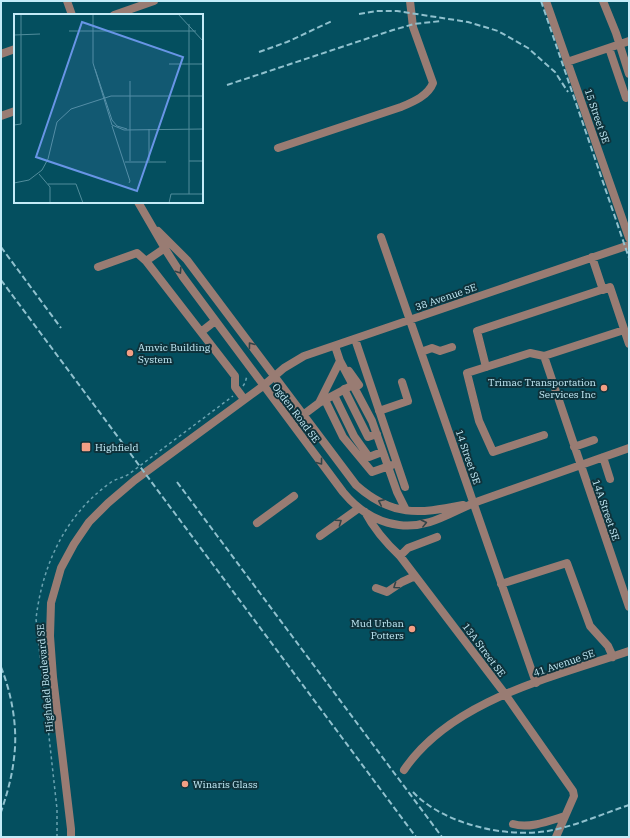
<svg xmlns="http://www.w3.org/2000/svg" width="630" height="838" font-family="'IBM Plex Serif',serif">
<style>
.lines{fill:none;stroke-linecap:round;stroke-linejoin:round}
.path{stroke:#6aa2b0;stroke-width:1.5;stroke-dasharray:3 3;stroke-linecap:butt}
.minor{stroke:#997c73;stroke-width:8}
.rail{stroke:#90c1ce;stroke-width:2;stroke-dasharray:6 3;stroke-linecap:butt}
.oneway{stroke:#314449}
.poi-dot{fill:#f39f85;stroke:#0e323b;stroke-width:1.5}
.labels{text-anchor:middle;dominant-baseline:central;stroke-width:4;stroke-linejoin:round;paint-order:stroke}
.street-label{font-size:10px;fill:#c4ebf7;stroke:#0e323b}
.poi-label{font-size:10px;fill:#c4ebf7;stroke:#0e323b;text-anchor:start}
.inset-road{fill:none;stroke:#518d9c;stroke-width:1}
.view{fill:#6895e6;fill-opacity:0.15;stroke:#6895e6;stroke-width:2}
.inset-edge{fill:none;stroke:#c4ebf7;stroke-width:2}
</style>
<rect width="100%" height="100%" fill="#044f5f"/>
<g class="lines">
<path class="path" d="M243,386l2,-3 2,-7
M57,837v-28l-21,-190c6,-53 29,-104 74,-136 5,-4 13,-5 19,-9l104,-78"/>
<path class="minor" d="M67,1l5,14
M546,1l83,237
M603,1l13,32 13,41
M114,15l40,-14
M609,48l17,50
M1,54l14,-5
M567,62l62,-21
M1,116l14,-5
M278,148l123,-41c12,-5 27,-11 32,-24l-20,-56 -3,-26
M138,202l29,50 16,25 160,215c14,17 33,30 56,33 31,4 53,-14 80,-24 50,-18 100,-35 150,-53
M158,231l29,29 169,225c36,32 62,29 107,20
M381,237l155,446
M592,257l11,33
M146,261l19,-13
M98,267l39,-14 9,8 89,115v11l9,12
M201,332l14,-11
M355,339l50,148
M335,346l5,15 32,60 25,71 9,18
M421,352l11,-4 8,3 12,-4
M544,356l85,251
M486,367l-9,-36 133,-44 19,57
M349,371l10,14
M344,389l24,48 9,-3
M334,395l20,41 15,21 13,-5
M325,400l18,37 29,35 20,-7
M319,403l21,-42
M379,411l29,-10 -6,-19
M303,415l16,-12 30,-16
M544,435l-51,17 -14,-31 -12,-48 63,-20 14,3 80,-26
M574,447l20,-7
M603,457l7,22
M365,512c9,17 21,31 35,44l105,138 68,97 1,5 -18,41
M257,523l37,-27
M320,536l39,-28
M400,556l8,-8 29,-11
M501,584l66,-21 23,63 18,20 5,11
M376,588l11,4 15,-10 13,-6
M404,770c47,-70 149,-93 225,-119
M513,824c16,5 36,-3 52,-8
M71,837v-8l-18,-152 -3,-41 1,-33 10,-35 13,-24 15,-22 19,-19 27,-23 128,-94 21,-18 20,-12 325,-111"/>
<path class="rail" d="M541,1l88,257
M359,14l17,-3h21l71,11 30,9 30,17 27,24 13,20
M259,52l28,-10 45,-21
M227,85l166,-55 21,-6 27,-3
M1,247l60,81
M1,280l415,557
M177,482l265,355
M1,667c11,28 17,61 13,91 -2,19 -7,36 -13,54
M413,792c30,32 92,46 135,39 28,-5 54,-17 81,-26"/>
</g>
<defs><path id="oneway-chevron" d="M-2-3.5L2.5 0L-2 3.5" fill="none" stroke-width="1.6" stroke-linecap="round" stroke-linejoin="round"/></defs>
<g class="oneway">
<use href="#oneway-chevron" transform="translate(179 271) rotate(57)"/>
<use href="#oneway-chevron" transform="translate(251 345) rotate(-127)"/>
<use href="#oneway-chevron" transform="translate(320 462) rotate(53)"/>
<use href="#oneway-chevron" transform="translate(381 502) rotate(-154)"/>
<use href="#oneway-chevron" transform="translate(339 522) rotate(-35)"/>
<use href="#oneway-chevron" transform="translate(424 523) rotate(-14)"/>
<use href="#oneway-chevron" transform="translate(396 586) rotate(145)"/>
</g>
<g class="poi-dot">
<circle cx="130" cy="353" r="4"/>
<circle cx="604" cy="388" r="4"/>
<rect x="81" y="442" width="10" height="10" rx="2"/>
<circle cx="412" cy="629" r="4"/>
<circle cx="185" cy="784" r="4"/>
</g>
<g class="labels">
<g class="street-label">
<text transform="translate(597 116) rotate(71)">15 Street SE</text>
<text transform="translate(446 297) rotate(-19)">38 Avenue SE</text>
<text transform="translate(296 413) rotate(53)">Ogden Road SE</text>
<text transform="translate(468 457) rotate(71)">14 Street SE</text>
<text transform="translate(606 510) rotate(71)">14A Street SE</text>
<text transform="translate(484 650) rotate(53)">13A Street SE</text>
<text transform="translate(564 663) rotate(-19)">41 Avenue SE</text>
<text transform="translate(45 678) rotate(-95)">Highfield Boulevard SE</text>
</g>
<g class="poi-label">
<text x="138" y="347">Amvic Building<tspan x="138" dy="12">System</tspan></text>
<text x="596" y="382" text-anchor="end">Trimac Transportation<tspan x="596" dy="12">Services Inc</tspan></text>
<text x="95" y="447">Highfield</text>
<text x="404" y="623" text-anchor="end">Mud Urban<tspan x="404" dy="12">Potters</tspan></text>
<text x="193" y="784">Winaris Glass</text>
</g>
</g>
<g transform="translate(14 14)">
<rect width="189" height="189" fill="#044f5f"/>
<path class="inset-road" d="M79,0v49l19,62 12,5 79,-1M164,0l25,27M55,17h127M0,21l26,-1M155,50h34M81,55l17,51 5,6 10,3M116,67v80M0,111l7,-1v-110M98,112l18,55 -1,2M135,147v-32M175,147h14M111,148h41M25,160l11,13v16M0,169l15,-3 13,-10 6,-11 9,-37 14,-13 40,-13h92M34,170h28l7,19M175,180v-170M155,189l2,-9h32"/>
<path class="view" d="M68,8l101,35 -46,134 -101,-34z"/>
<rect width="189" height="189" class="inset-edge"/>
</g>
<rect width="630" height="838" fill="none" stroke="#c4ebf7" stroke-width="4"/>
</svg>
